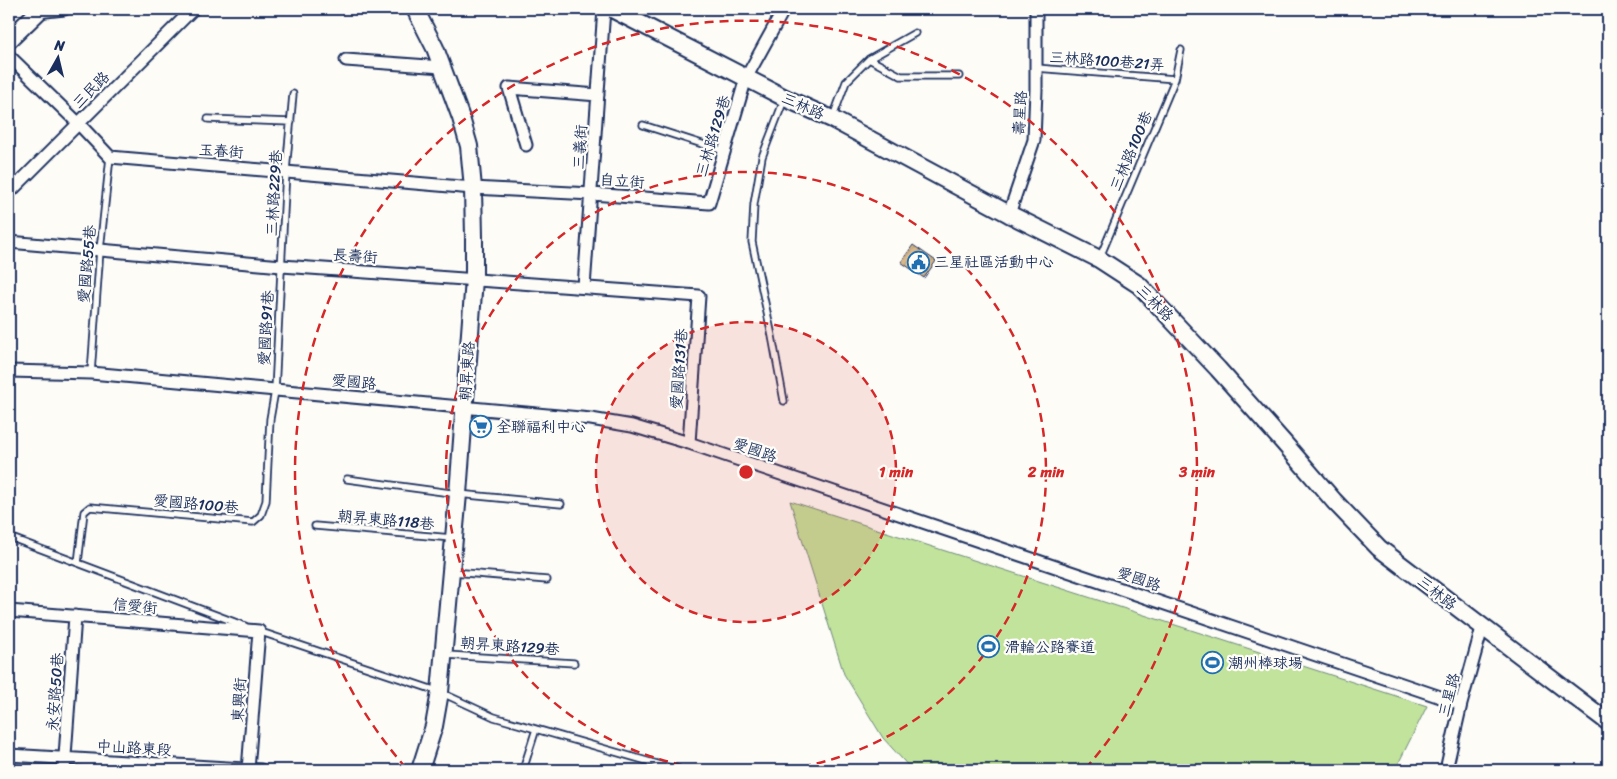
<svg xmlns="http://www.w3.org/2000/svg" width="1617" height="779" font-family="Sriracha,'LXGW WenKai TC',sans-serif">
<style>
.pitch{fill:#c2e39b;stroke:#6e897c}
.building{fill:url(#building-hatch);stroke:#1b2f5e}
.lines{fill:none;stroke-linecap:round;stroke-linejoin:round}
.lane-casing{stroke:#1b2f5e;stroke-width:9}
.street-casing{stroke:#1b2f5e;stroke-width:15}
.secondary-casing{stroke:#1b2f5e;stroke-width:20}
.lane{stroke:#fdfcf7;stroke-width:5.5}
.street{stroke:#fdfcf7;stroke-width:11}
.secondary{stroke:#fdfcf7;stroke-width:16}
.ring{fill:none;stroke:#d62828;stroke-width:2.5;stroke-dasharray:9 6}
.labels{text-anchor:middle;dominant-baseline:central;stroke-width:4.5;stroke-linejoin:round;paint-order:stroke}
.street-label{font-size:15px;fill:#1b2f5e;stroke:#fdfcf7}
.poi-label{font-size:15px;fill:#1b2f5e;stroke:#fdfcf7;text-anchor:start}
.centre{fill:#d62828;stroke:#fdfcf7;stroke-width:2.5}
.ring-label{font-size:15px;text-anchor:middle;font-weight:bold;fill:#d62828;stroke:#fdfcf7;stroke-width:4.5;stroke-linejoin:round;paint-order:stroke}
</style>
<defs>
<pattern id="building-hatch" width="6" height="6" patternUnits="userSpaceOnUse" patternTransform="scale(1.25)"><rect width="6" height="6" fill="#d8b98c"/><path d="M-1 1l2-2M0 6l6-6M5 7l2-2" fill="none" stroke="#b99f7b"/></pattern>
</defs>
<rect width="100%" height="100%" fill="#fdfcf7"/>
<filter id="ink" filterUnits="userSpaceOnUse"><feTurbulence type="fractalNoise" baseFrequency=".02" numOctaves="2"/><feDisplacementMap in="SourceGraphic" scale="10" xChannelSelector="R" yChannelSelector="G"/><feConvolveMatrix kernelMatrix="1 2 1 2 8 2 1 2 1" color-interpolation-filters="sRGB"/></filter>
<g filter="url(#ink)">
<path class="pitch" d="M790,501l637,205 -32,64h-483l-29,-32 -39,-64z"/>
<path class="building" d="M913,245l23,16 -12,17 -23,-16z"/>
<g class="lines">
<defs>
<path id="lane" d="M869,59l32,17h58
M1036,68l139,11
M784,100l-22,57 -8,47 -2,38 20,94 12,65
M833,117l13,-35 23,-23 46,-26
M208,119l83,3
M643,125l81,26
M1100,257l75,-178 6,-29
M91,373l9,-123 10,-93
M347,479l111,15 103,10
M315,526l137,12
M9,537l236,89
M78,563l6,-51 6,-5 163,15 8,-7 5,-14 4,-82 5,-28 11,-220 7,-77
M453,572l94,8
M258,631l182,61 54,25 184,53
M446,655l128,8
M523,770l13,-41"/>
<path id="street" d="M37,12l27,-3
M9,56l70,68 31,33 363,31 119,6 117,9 37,-125 38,-69
M346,60l96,7
M526,145l-17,-57 89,7
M9,193l184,-184
M1009,214l25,-74 2,-50v-81
M9,242l273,24 417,30 -10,147
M584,287l20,-278
M9,371l82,2 500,46 41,7 57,17 772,261
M9,611l250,20 -11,139
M9,755l252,15
M64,770l11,-154
M1446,770l15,-66 21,-76"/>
<path id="secondary" d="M415,9l20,39 26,70 8,28 4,42 1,49v42l-16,215 -18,198 -6,34 -14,44
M612,9l173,89 47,21 177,95 90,45 40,26 79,84 66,74 50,58 45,47 229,174
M9,40l32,-31"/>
</defs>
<use href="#lane" class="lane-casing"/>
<use href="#street" class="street-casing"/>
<use href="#secondary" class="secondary-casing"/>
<use href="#lane" class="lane"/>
<use href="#street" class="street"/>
<use href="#secondary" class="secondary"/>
</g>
</g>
<circle cx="746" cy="472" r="150" fill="#d62828" fill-opacity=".12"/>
<g class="ring">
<circle cx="746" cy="472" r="150"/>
<path d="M712 770A300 300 0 1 1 780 770"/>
<path d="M406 768A451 451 0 1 1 1086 768"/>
</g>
<defs>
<symbol id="civic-ring" viewBox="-11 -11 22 22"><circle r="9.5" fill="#fdfcf7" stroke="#1f6fb2" stroke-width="1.5"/><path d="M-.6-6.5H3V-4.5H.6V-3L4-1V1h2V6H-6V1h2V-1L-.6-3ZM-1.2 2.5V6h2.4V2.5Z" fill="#1f6fb2"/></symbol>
<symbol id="supermarket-ring" viewBox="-11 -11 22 22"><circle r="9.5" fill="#fdfcf7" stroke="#1f6fb2" stroke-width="1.5"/><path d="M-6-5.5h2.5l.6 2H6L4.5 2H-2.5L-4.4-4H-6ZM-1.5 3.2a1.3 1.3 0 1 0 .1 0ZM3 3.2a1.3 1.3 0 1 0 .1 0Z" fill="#1f6fb2"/></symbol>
<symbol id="stadium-ring" viewBox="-11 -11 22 22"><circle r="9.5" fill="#fdfcf7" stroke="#1f6fb2" stroke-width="1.5"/><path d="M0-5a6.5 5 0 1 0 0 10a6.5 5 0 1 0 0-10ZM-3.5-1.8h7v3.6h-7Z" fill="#1f6fb2"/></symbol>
</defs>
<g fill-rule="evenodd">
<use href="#civic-ring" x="906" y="250" width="25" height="25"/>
<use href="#supermarket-ring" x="468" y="414" width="25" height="25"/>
<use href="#stadium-ring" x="976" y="634" width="25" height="25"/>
<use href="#stadium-ring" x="1200" y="650" width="25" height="25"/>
</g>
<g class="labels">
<g class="street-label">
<text transform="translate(1107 61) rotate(4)">三林路100巷21弄</text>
<text transform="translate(91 90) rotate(-45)">三民路</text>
<text transform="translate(803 106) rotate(24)">三林路</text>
<text transform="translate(1020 113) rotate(-87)">壽星路</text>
<text transform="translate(713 136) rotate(-73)">三林路129巷</text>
<text transform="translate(580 147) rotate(-86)">三義街</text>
<text transform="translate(221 151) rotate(4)">玉春街</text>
<text transform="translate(1131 151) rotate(-67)">三林路100巷</text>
<text transform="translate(622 181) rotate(4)">自立街</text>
<text transform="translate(274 193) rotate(-87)">三林路229巷</text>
<text transform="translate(355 256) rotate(4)">長壽街</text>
<text transform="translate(87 264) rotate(-85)">愛國路55巷</text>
<text transform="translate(1155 303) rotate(45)">三林路</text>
<text transform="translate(266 328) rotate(-87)">愛國路91巷</text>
<text transform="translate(679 369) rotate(-86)">愛國路131巷</text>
<text transform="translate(467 371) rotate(-86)">朝昇東路</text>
<text transform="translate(354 382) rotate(5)">愛國路</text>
<text transform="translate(755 450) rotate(19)">愛國路</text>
<text transform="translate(196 504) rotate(5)">愛國路100巷</text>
<text transform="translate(386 520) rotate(5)">朝昇東路118巷</text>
<text transform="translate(1139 579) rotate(19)">愛國路</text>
<text transform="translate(1437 593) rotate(38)">三林路</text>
<text transform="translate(135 606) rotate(5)">信愛街</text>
<text transform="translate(510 646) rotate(4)">朝昇東路129巷</text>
<text transform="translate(55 692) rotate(-86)">永安路50巷</text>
<text transform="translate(1449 695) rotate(-75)">三星路</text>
<text transform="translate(239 700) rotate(-86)">東興街</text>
<text transform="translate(134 748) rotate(3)">中山路東段</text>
</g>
<g class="poi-label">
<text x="934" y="262">三星社區活動中心</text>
<text x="496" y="427">全聯福利中心</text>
<text x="1005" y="647">滑輪公路賽道</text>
<text x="1228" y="663">潮州棒球場</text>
</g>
</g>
<circle cx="746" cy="472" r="8" class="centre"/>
<g class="ring-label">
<text x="896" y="477">1 min</text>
<text x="1046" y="477">2 min</text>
<text x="1197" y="477">3 min</text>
</g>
<rect width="1617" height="779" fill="none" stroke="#fdfcf7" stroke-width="30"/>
<rect x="15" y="15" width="1587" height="749" fill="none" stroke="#1b2f5e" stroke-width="2" filter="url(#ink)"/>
<g transform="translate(58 58) rotate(8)" stroke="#fdfcf7" stroke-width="4" paint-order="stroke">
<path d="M0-4L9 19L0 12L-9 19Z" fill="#1b2f5e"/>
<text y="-8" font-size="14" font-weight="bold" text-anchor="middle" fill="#1b2f5e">N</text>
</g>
</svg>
